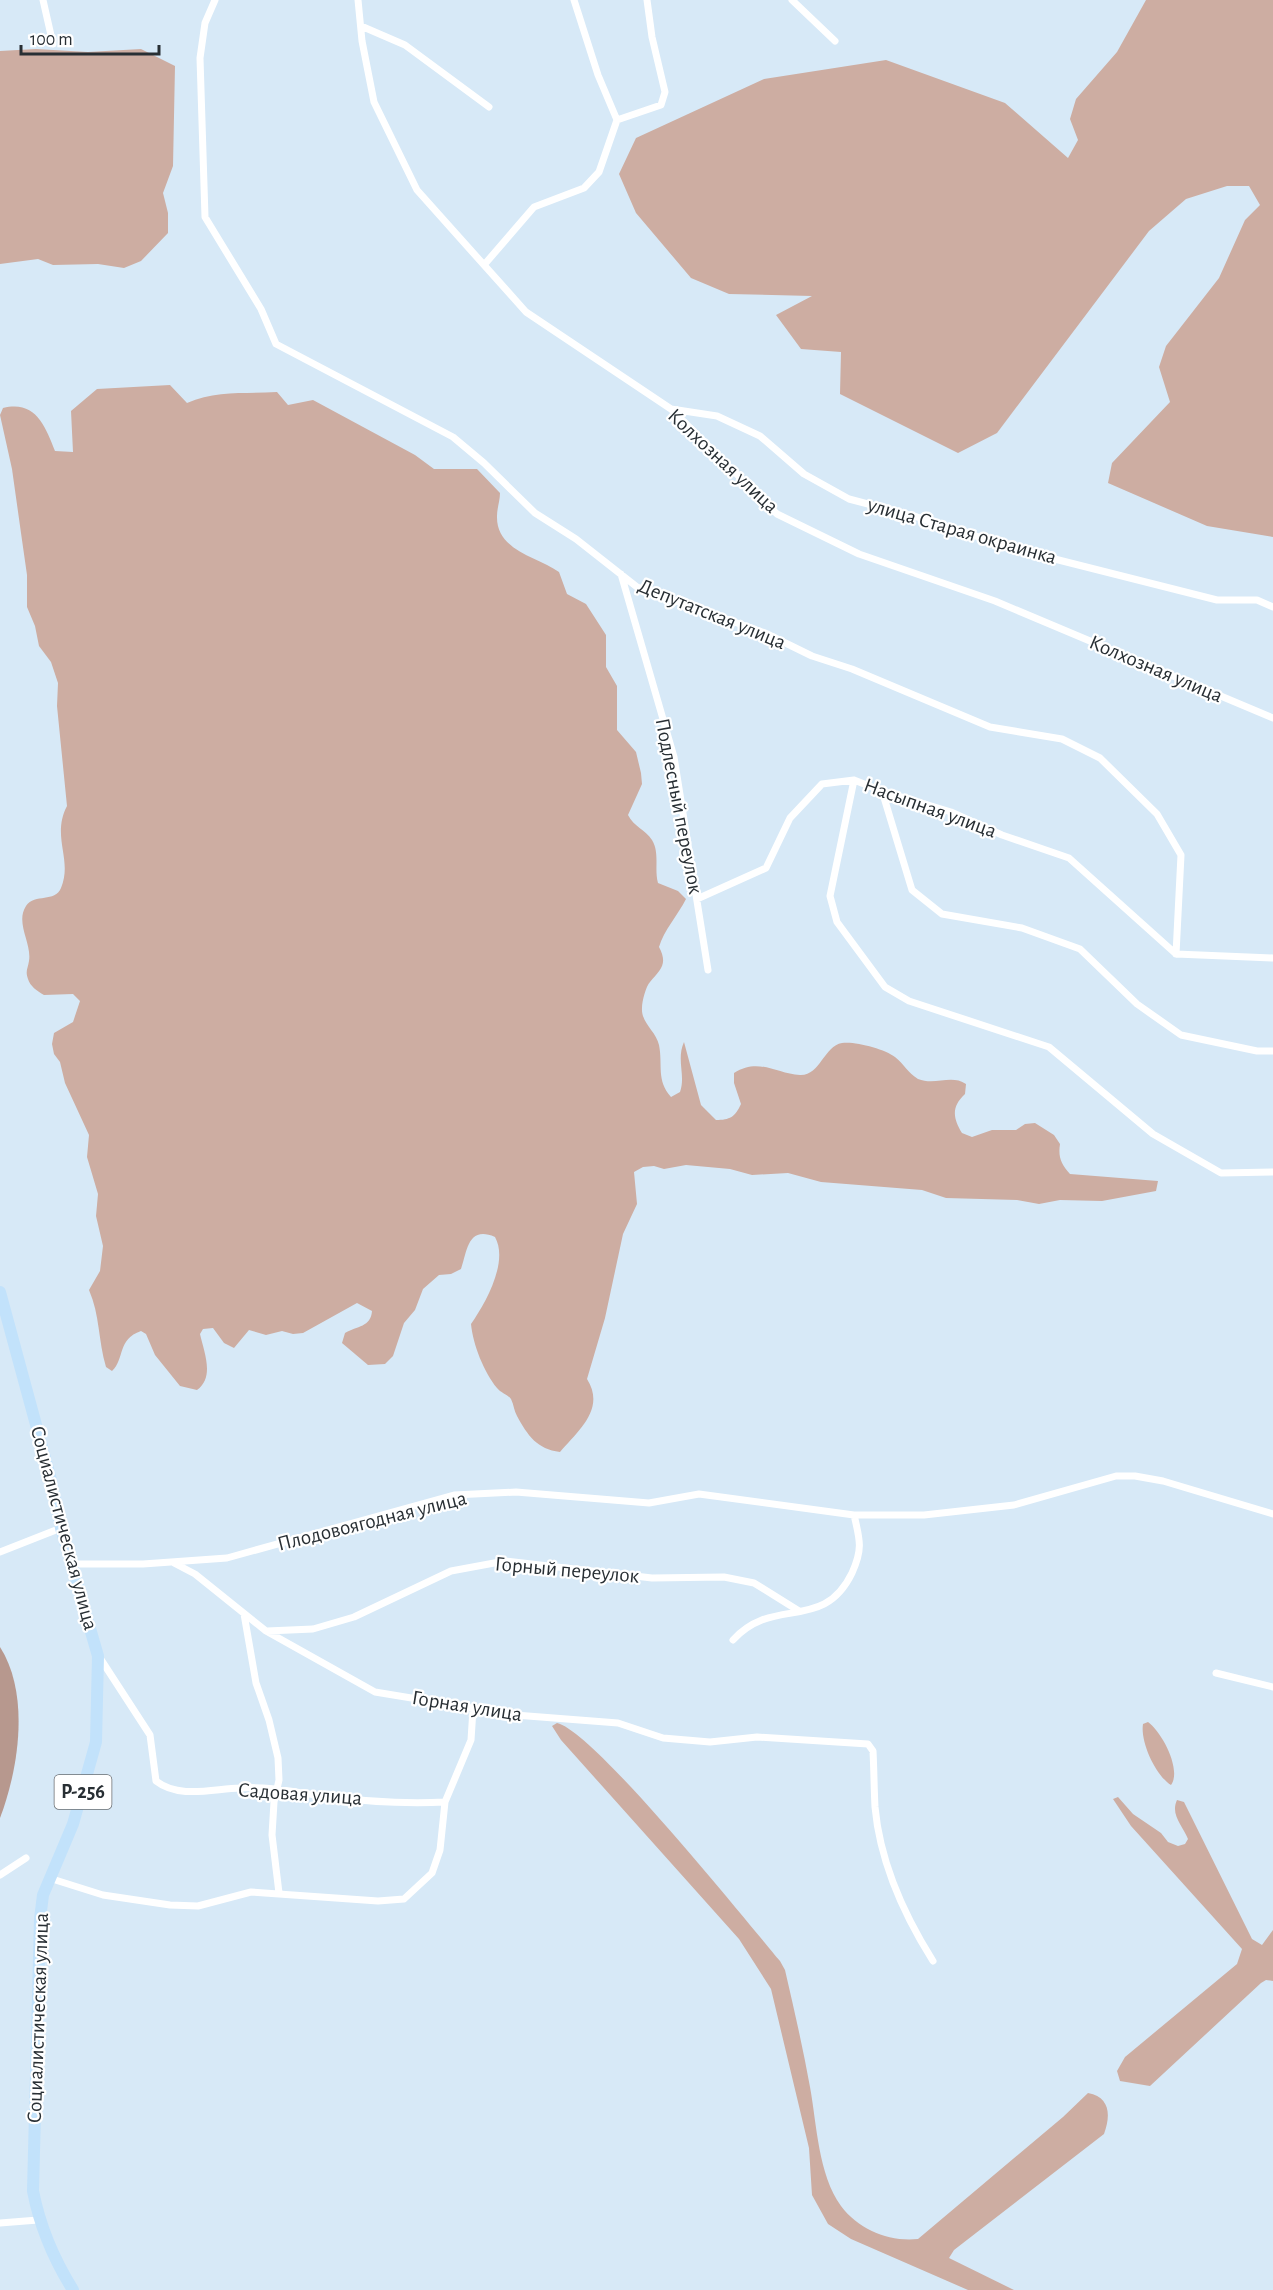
<svg xmlns="http://www.w3.org/2000/svg" width="1273" height="2290" font-family="'Alegreya Sans',sans-serif">
<style>
.forest{fill:#cdada2}
.water{fill:#b7988e}
.lines{fill:none;stroke-linecap:round;stroke-linejoin:round}
.street{stroke:#fff;stroke-width:7}
.primary{stroke:#c2e2fb;stroke-width:12}
.labels{text-anchor:middle;dominant-baseline:central;stroke-width:4.5;stroke-linejoin:round;paint-order:stroke}
.shield{fill:#fff;stroke:#686d71;stroke-width:1.5}
.shield-label{font-size:20px;font-weight:bold;fill:#282f34}
.street-label{font-size:21px;fill:#282f34;stroke:#fff}
</style>
<rect width="100%" height="100%" fill="#d7e9f7"/>
<path class="forest" d="M1146,0h127v537l-66,-11 -99,-43 4,-20 58,-61 -11,-35 7,-21 53,-68 26,-58 15,-15 -11,-19h-22l-41,13 -37,32 -152,202 -39,20 -118,-59 1,-42 -40,-3 -25,-34 36,-19 -83,-2 -38,-16 -55,-65 -17,-39 17,-36 128,-59 122,-19 119,43 63,55 10,-18 -8,-21 6,-20 41,-47z
M36,49l52,3 53,-3 34,17 -2,100 -10,27 5,20v20l-27,28 -17,7 -26,-4 -45,1 -15,-6 -38,5v-213z
M170,385l17,18c29,-13 59,-9 90,-11l11,13 25,-5 102,55 19,14h43l23,24c0,8 -3,15 -3,23 -1,35 41,41 62,56l8,22 19,10 20,31v32l11,19v44l19,22 5,21 1,11 -14,31c6,12 17,14 24,25 8,13 2,29 6,43l20,8 8,8c-8,16 -22,31 -27,48 9,17 2,22 -9,35 -4,4 -8,19 -8,26 -1,15 14,23 17,37 4,20 -3,35 12,52l9,-5c6,-17 -4,-32 4,-50l17,63 15,15c14,0 19,-3 25,-16l-7,-21v-10c25,-16 42,1 66,2 20,1 24,-29 42,-32 13,-2 43,6 53,14 9,7 13,16 23,22 17,7 33,-5 48,5l-1,10c-14,13 -12,24 -3,39l10,4 20,-7h24l9,-6 10,-1 19,12 6,9c-2,13 1,20 10,30l88,7 -2,10 -54,10 -42,-1 -21,4 -22,-4 -71,-2 -24,-8 -101,-8 -33,-9 -36,2 -22,-6 -44,-4 -22,4 -10,-3 -11,1 -9,5 3,32 -14,30 -18,84 -18,61c19,30 -9,52 -27,73 -23,-3 -32,-16 -43,-36 -3,-5 -3,-11 -6,-17 -4,-5 -10,-6 -14,-11 -13,-16 -24,-43 -26,-64 14,-20 38,-62 24,-87 -28,-12 -28,16 -34,32l-10,5 -12,1 -16,14 -8,21 -11,13 -11,33 -8,8 -17,1 -26,-22 3,-10c12,-7 26,-6 27,-22l-15,-8 -54,30 -10,1 -11,-3 -16,4 -17,-5 -15,18 -10,-5 -11,-15 -10,1 -3,5c4,18 15,43 -3,56l-17,-4 -25,-31 -9,-21 -5,-3c-24,8 -16,28 -29,40l-6,-4c-8,-27 -6,-52 -17,-77l11,-19 3,-25 -7,-30 2,-22 -11,-37 2,-22 -24,-52 -5,-21 -6,-8 -2,-10 2,-11 19,-11 7,-21 -7,-7 -29,1c-7,-4 -14,-9 -16,-16 -3,-8 0,-11 1,-18 3,-18 -14,-38 -3,-55 9,-13 29,-3 35,-18 12,-29 -10,-51 6,-82l-10,-100 1,-23 -7,-21 -12,-16 -4,-20 -8,-19v-32l-6,-42 -9,-64 -12,-54 3,-7c32,-8 42,17 52,43l18,1 -2,-41 26,-22z
M1148,1722c14,10 34,48 23,63 -15,-9 -31,-43 -28,-61z
M557,1723c37,8 189,198 223,238l5,9c9,39 18,78 25,117 7,38 8,87 31,119 18,24 48,36 77,33l145,-122 25,-24c22,4 23,22 16,41l-150,116 -5,8 65,32h-46l-117,-51 -23,-15 -16,-29 -3,-47 -38,-159 -32,-50 -178,-199 -9,-14z
M1118,1797l15,17 28,19 7,9 10,4 7,-2 3,-5c-5,-13 -18,-24 -11,-39l7,2 68,137 10,6 11,-15v51l-7,-1 -5,3 -111,103 -30,-5 -3,-10 8,-14 112,-93 5,-15 -111,-123 -18,-27z"/>
<path class="water" d="M0,1647c30,47 19,121 0,171z"/>
<g class="lines">
<path class="street" d="M43,0l10,44
M215,0l-10,23 -5,35 5,159 56,92 15,35 177,93 31,26 51,50 41,26 61,48 128,46 47,23 40,13 138,58 72,12 38,19 57,56 24,41 -5,99 97,4
M358,0l4,41 12,61 43,88 109,122 145,97 106,105 82,40 136,47 278,117
M792,0l43,41
M361,26l44,19 84,62
M617,120l44,-15 4,-13 -13,-55 -5,-37
M484,265l50,-58 50,-19 15,-16 18,-52 -19,-45 -24,-75
M671,409l46,7 43,20 44,38 45,25 68,18 102,33 198,50h40l16,7
M621,574l53,183 34,213
M854,780l-24,116 7,26 48,65 24,14 140,46 104,87 68,39 52,-1
M882,791l30,99 30,24 80,14 58,21 57,55 44,31 76,16h16
M697,899l69,-31 24,-50 32,-34 32,-4 28,11 69,21 51,23 67,23 107,96
M0,1552l61,-24
M174,1563l21,11 71,57 109,61 140,23 103,8 45,15 47,4 47,-5 111,7 5,7c1,19 1,37 2,56 5,55 29,108 58,154
M73,1564h70l84,-6 227,-63 62,-3 133,11 50,-9 155,21h70l90,-10 102,-29h19l28,5 110,33
M244,1614l12,69 13,37 9,38 1,22 -5,22 -2,33 7,58
M267,1631l46,-2 41,-12 97,-46 54,-10 147,17 72,-1 30,6 45,28
M733,1640c41,-45 90,-7 119,-67 11,-24 8,-33 2,-58
M100,1658l50,77 6,46c23,18 56,8 84,7 28,-2 54,4 81,8 39,5 85,8 124,6
M1216,1673l57,14
M0,1875l26,-17
M49,1878l54,17 67,10 28,1 53,-14 127,9 26,-2 28,-26 8,-23 5,-48 26,-62 2,-31
M0,2223l38,-3"/>
<path class="primary" d="M0,1292l51,188 10,48 37,128 -2,86 -23,82 -30,71 -3,24 -7,272c7,36 20,67 40,99"/>
</g>
<g class="labels">
<rect class="shield" x="54.5" y="1775" width="57" height="34" rx="4.5"/>
<g class="shield-label">
<text x="83" y="1792">Р-256</text>
</g>
<g class="street-label">
<text transform="translate(723 461) rotate(43)">Колхозная улица</text>
<text transform="translate(962 531) rotate(16)">улица Старая окраинка</text>
<text transform="translate(712 614) rotate(22)">Депутатская улица</text>
<text transform="translate(1156 669) rotate(23)">Колхозная улица</text>
<text transform="translate(679 806) rotate(79)">Подлесный переулок</text>
<text transform="translate(930 808) rotate(20)">Насыпная улица</text>
<text transform="translate(372 1521) rotate(-14)">Плодовоягодная улица</text>
<text transform="translate(64 1528) rotate(75)">Социалистическая улица</text>
<text transform="translate(567 1570) rotate(5)">Горный переулок</text>
<text transform="translate(467 1706) rotate(9)">Горная улица</text>
<text transform="translate(300 1794) rotate(4)">Садовая улица</text>
<text transform="translate(38 2018) rotate(-88)">Социалистическая улица</text>
</g>
</g>
<path d="M21 45v9h138v-9" fill="none" stroke="#282f34" stroke-width="3"/>
<text x="30" y="45" font-size="18" fill="#282f34" stroke="#ffffff" stroke-width="4.5" paint-order="stroke">100 m</text>
</svg>
